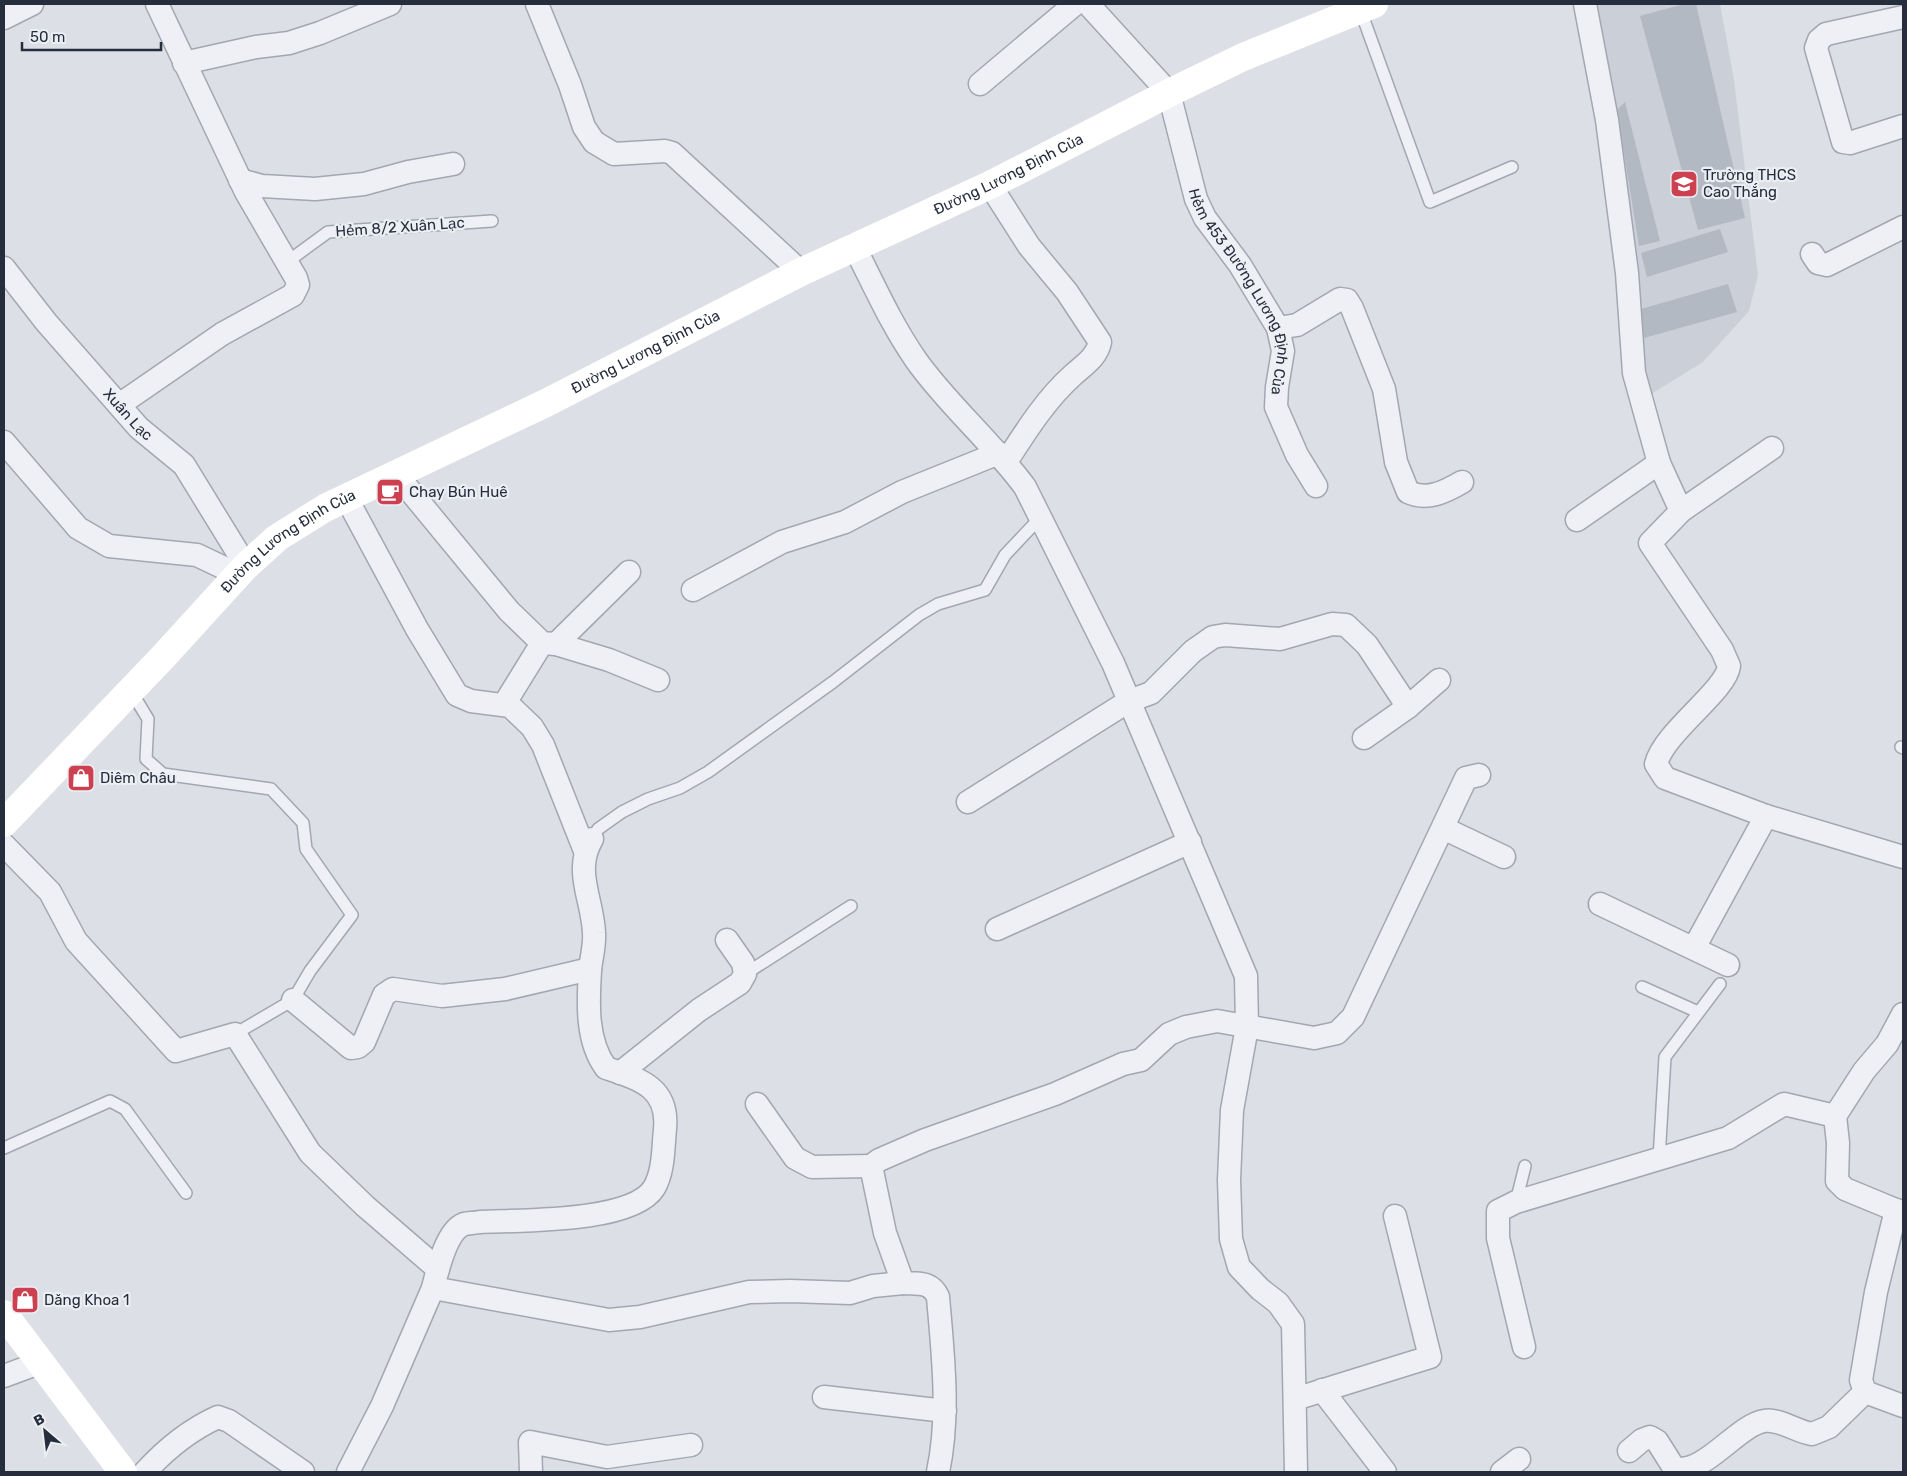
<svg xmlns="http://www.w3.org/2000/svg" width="1907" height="1476" font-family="Rubik,sans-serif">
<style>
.built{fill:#cacfd8}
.building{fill:#b3b9c3}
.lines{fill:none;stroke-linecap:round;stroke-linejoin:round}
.lane-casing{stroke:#a2a7b0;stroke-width:14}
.street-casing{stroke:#a2a7b0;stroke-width:25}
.lane{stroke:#eff0f5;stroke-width:11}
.street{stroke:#eff0f5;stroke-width:22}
.secondary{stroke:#fff;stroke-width:28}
.labels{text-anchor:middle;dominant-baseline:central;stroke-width:4.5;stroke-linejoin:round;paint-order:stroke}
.street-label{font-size:15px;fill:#262d3c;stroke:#ebeff4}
.poi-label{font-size:15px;fill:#262d3c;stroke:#ebeff4;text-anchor:start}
</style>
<rect width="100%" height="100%" fill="#dce0e6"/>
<path class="built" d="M1592,4h128l14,76 24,195 -9,36 -46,51 -55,34z"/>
<path class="building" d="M1684,4h12l49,214 -47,12 -58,-214z
M1625,102l35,139 -21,5 -22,-136z
M1720,229l8,23 -81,25 -6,-24z
M1728,284l9,28 -93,26 -3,-29z"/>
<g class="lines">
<defs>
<path id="lane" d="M1360,9l70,193 82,-35
M287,262l41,-30 164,-11
M131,691l17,28 -2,40 17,15 108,15 32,34 3,26 46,66 -42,56 -17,29 -58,34
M1901,747l2,1
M592,839l6,-10 24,-17 26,-13 32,-11 28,-16 125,-90 86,-67 19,-11 47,-14 20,-35 35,-37
M745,974l106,-68
M1642,987l56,25
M4,1148l106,-47 15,8 61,84
M1659,1159l6,-102 55,-73
M1516,1202l9,-36"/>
<g id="street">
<path d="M537,4l33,81 14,42 10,15 20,12 51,-3 7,2 129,119"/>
<path id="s1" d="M1088,4l81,89 27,106 9,19 35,47 38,63 5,23 -6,36 -1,20 21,48 19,31"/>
<path d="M1585,4l22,116 20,153 7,100 25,90 22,48 -31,32 72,107 7,16c-3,25 -65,66 -73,98l9,14 101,38 137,41"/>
<path d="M1903,17l-77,17 -7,6 -3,8 27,94 7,1 53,-17"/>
<path d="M4,18l28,-14"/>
<path d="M184,63l72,-16 33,-4 31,-10 70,-29"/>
<path d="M980,84l95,-80"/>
<path d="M240,180l22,6 53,3 49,-5 44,-12 45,-8"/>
<path d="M990,185l39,61 38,46 33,50c-3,15 -16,23 -27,33 -27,24 -47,56 -67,87"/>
<path d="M854,246c20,39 37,78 62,114 31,44 76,82 109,127l88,176 133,313 1,51 -15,83 -3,70 2,59 8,28 21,22 18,14 15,21 3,148"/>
<path d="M1812,254l6,9 9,2 76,-38"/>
<path id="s2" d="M4,268l42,54 93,106 45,37 62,101"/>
<path d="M1278,328l19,-3 43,-26 7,1 5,8 32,81 12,73 12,30c19,9 37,0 54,-10"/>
<path d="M119,405l103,-71 71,-39 5,-10 -2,-7 -50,-86 -89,-188"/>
<path d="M4,442l74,86 31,18 88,9 42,20"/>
<path d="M397,475l112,136 33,32 14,1 53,16 49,20"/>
<path d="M347,499l70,130 40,66 14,6 39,5 22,21 11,18 42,106"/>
<path d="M1681,511l91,-63"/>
<path d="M1577,520l82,-57"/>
<path d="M693,590l89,-48 63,-20 57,-30 97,-39"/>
<path d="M556,644l73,-72"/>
<path d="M505,703l37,-60"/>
<path d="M1364,738l44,-31"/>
<path d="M968,802l161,-101 22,-8 42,-42 20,-14 12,-2 55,4 52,-15 14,1 21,20 41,62 31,-27"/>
<path d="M1443,828l61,29"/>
<path d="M4,845l46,47 26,49 100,110 59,-17 75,119 55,53 73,63"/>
<path d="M1600,904l128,61"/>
<path d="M997,929l193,-87"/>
<path d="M1694,948l72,-132"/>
<path d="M293,1000l58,48 7,-1 6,-5 20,-47 9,-6 49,7 63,-7 85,-20"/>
<path d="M1903,1014l-16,30 -23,27 -29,45 3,27 -1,38 8,8 58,24"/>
<path d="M620,1073l79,-63 41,-27 5,-9 -2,-11 -16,-23"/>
<path d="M757,1104l38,54 17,9 59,-1"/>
<path d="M433,1288l176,32 31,-3 109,-25 41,-1 60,2 23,-7 30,-3"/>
<path d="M1524,1347l-26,-109v-27l18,-9 212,-64 56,-34 51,12"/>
<path d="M4,1376l35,-13"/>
<path d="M1322,1390l63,82"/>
<path d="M1865,1392l38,14"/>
<path d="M824,1397l121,14"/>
<path d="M1295,1399l135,-42 -35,-141"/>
<path d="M1629,1451l13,-11 8,-3 7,4 17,27c30,8 62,-42 90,-47 15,-3 33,11 48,13l17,-7 36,-35 -4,-12 15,-88 20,-82"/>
<path d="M145,1472c21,-23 44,-42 73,-55l11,4 74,51"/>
<path d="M348,1472l34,-66 51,-118c4,-16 13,-57 31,-64 4,-1 11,-1 16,-2 39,-2 152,1 174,-34 10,-17 9,-40 11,-59 4,-42 -26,-50 -59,-61 -20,-27 -18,-65 -16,-97 1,-13 5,-25 4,-38 -1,-33 -21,-62 -2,-94"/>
<path d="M531,1472l-1,-30 77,15 84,-12"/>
<path d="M938,1472c12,-57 5,-117 0,-175 -7,-16 -20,-13 -35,-14l-18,-50 -14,-67 8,-6 46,-20 130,-46 68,-30 18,-4 28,-26 17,-7 31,-6 97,17 23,-5 16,-16 113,-239 13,-3"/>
<path d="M1502,1472l17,-13"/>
</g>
</defs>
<use href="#lane" class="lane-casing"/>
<use href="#street" class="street-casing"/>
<use href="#lane" class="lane"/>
<use href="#street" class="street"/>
<g class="secondary">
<path id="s3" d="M4,823l159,-166 83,-91 31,-28 48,-30 221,-105 255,-131 189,-87 179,-92 74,-36 131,-53"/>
<path d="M4,1314l119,158"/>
</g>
</g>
<defs>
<symbol id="school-square" viewBox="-11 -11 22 22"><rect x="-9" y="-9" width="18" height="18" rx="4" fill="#cc4050" stroke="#ebeff4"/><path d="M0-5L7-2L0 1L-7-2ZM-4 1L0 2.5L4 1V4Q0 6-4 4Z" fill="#fff"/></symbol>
<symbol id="cafe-square" viewBox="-11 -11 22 22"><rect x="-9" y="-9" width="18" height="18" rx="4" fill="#cc4050" stroke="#ebeff4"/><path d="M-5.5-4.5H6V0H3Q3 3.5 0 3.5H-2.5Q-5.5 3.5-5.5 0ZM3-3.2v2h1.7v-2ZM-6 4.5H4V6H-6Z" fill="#fff"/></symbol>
<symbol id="shop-square" viewBox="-11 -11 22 22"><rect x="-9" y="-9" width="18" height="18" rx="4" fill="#cc4050" stroke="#ebeff4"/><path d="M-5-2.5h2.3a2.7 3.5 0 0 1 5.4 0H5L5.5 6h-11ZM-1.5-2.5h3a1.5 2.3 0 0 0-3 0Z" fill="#fff"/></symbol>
</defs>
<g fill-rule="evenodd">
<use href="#school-square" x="1668" y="168" width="32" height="32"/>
<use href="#cafe-square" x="374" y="476" width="32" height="32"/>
<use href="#shop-square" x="65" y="762" width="32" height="32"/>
<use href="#shop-square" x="9" y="1284" width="32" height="32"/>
</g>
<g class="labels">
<g class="street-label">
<text stroke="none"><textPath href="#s3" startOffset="1212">Đường Lương Định Của</textPath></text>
<text transform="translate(400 227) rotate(-4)">Hẻm 8/2 Xuân Lạc</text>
<text stroke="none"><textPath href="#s1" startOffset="335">Hẻm 453 Đường Lương Định Của</textPath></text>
<text stroke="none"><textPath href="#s3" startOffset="808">Đường Lương Định Của</textPath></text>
<text stroke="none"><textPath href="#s2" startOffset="192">Xuân Lạc</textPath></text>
<text stroke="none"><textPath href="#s3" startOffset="402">Đường Lương Định Của</textPath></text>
</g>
<g class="poi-label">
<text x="1703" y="175">Trường THCS<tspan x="1703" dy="17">Cao Thắng</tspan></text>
<text x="409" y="492">Chay Bún Huê</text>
<text x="100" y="778">Diêm Châu</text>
<text x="44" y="1300">Dăng Khoa 1</text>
</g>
</g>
<rect width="1907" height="1476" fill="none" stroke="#262d3c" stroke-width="10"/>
<g transform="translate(45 1431) rotate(332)" stroke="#ebeff4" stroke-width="4" paint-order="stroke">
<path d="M0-4L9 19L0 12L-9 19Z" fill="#262d3c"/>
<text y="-8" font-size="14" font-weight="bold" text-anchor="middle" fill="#262d3c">B</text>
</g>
<path d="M22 42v8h139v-8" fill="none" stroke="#262d3c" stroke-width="2.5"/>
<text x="30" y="42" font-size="15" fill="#262d3c" stroke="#ebeff4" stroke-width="4" paint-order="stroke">50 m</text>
</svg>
